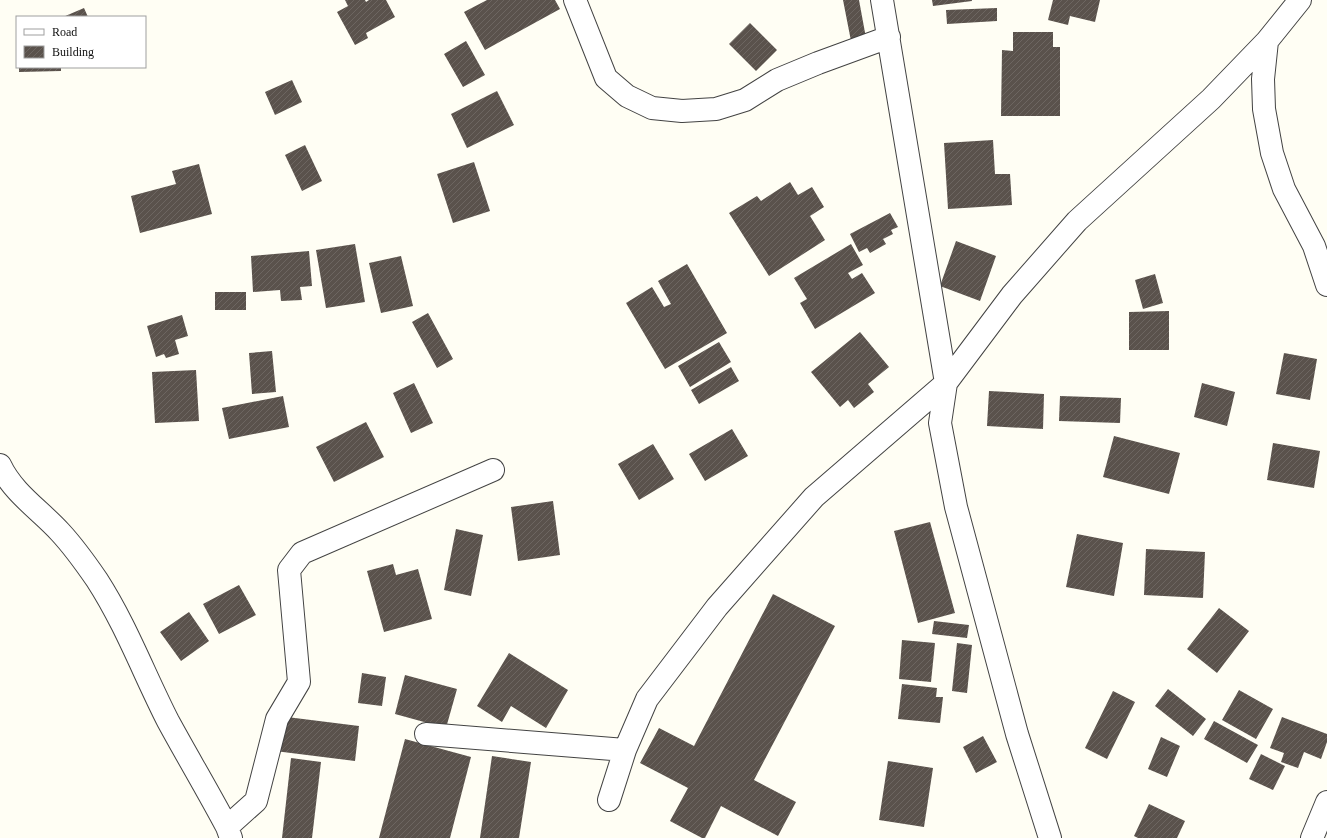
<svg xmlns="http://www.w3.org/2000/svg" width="1327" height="838" font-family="'Times New Roman',serif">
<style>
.building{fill:url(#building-hatch)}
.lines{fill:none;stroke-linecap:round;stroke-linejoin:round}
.minor-casing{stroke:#434343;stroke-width:24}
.minor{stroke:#fff;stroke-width:22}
</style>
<defs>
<pattern id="building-hatch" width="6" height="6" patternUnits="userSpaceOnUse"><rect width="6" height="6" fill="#5a524c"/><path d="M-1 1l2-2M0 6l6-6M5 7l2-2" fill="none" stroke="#6d6661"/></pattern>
</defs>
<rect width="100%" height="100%" fill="#fffef4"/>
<path class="building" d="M345,0h20l1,2 3,-2h17l9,17 -29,16 2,5 -13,7 -18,-33 11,-6z
M487,0h68l5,9 -75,41 -21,-38z
M843,0h16l7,38 -15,3z
M932,0h40v1l-39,5z
M1053,0h47l-5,22 -25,-6 -2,9 -20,-5z
M84,8l4,9h-25z
M997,8v13l-50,3 -1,-14z
M750,23l27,27 -21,21 -27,-27z
M1013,32h40v15h7v69h-59l1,-66 11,1z
M466,41l19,34 -22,12 -19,-33z
M19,67h42v4l-42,1z
M292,80l10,22 -27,13 -10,-23z
M497,91l17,34 -47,23 -16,-34z
M993,140l2,34h15l2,31 -64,4 -4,-66z
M305,145l17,36 -20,10 -17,-36z
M474,162l16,49 -37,12 -16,-49z
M199,164l13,50 -72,19 -9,-37 45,-12 -4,-13z
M790,182l8,13 14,-8 12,20 -14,9 15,24 -56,36 -40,-63 28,-17 4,5z
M890,213l8,14 -7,3 2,4 -10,5 3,5 -16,9 -3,-5 -8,4 -9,-18z
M956,241l40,15 -16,45 -40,-15z
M355,244l10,58 -39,6 -10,-58z
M851,244l12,21 -15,8 4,6 10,-6 13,20 -60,36 -15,-26 7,-4 -13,-21z
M309,251l3,35 -12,1 2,13 -21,1 -1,-11 -27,2 -2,-36z
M401,256l12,50 -32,7 -12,-50z
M687,264l40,69 -62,36 -39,-66 26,-16 12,20 7,-3 -13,-23z
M1155,274l8,29 -20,6 -8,-29z
M215,292h31v18h-31z
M1169,311v39h-40v-38z
M428,313l25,46 -16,9 -25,-46z
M182,315l6,21 -13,4 4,14 -13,4 -2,-4 -8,3 -9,-31z
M860,332l29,35 -21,17 6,8 -20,16 -6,-8 -8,7 -29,-35z
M719,342l12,20 -41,25 -12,-21z
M272,351l4,41 -24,2 -3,-41z
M1284,353l33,6 -7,41 -34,-6z
M731,367l8,14 -40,23 -8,-14z
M196,370l3,51 -44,2 -3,-51z
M414,383l19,40 -22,10 -18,-40z
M1202,383l33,9 -8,34 -33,-9z
M989,391l55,3 -1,35 -56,-3z
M283,396l6,31 -60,12 -7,-31z
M1060,396l61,2 -1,25 -61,-2z
M366,422l18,35 -50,25 -18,-35z
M732,429l16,27 -43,25 -16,-27z
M1114,436l66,17 -11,41 -66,-17z
M1273,443l47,8 -6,37 -47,-8z
M653,444l21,35 -35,21 -21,-36z
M553,501l7,54 -42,6 -7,-54z
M930,522l25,91 -37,10 -24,-92z
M456,529l27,6 -12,61 -27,-6z
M1077,534l46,9 -9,53 -48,-9z
M1146,549l59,3 -2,46 -59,-3z
M393,564l3,11 22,-6 14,50 -48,13 -17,-61z
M239,585l17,30 -37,19 -16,-30z
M773,594l62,32 -81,154 42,22 -18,34 -57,-30 -16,32h-3l-32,-17 18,-33 -48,-25 19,-35 35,18z
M1219,608l30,23 -32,42 -30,-24z
M189,612l20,29 -28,20 -21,-29z
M934,621l35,4 -2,13 -35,-4z
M902,640l33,3 -4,39 -32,-3z
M957,643l15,2 -5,48 -15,-2z
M509,653l59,37 -22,38 -35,-22 -9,16 -25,-16z
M362,673l24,4 -4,29 -24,-3z
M405,675l52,14 -11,39 -51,-14z
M902,684l35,4 -1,9h7l-3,26 -42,-4z
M1168,689l38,30 -13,17 -38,-30z
M1239,690l34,19 -17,30 -34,-19z
M1113,691l22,11 -28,57 -22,-11z
M279,716l80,10 -4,35 -80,-10z
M1282,717l45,17v8l-6,17 -17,-7 -6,16 -17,-6 3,-9 -14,-5z
M1214,721l44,24 -11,18 -43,-24z
M983,736l14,26 -21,11 -13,-26z
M1161,737l19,9 -13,31 -19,-8z
M405,739l66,18 -21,81h-71z
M1261,754l24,12 -12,24 -24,-11z
M492,756l39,6 -12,76h-39z
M291,758l30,4 -9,76h-30z
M888,761l45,7 -9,59 -45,-7z
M1149,804l36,17 -8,17h-39l-4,-2z"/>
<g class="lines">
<defs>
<path id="minor" d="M575,0l31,78 21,18 25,12 30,3 34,-2 29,-9 32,-20 41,-17 71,-26
M882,0l64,383 -6,40 16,84 61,227 33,104
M1267,41l-4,38 1,30 8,44 12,36 30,57 13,39
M0,465c13,28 40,45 60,67 14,15 26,32 37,48 29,45 47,94 71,141 19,35 40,70 59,106l4,11
M426,734l199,16
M609,800l16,-50 22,-51 70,-92 97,-110 132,-114 66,-88 65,-74 134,-122 56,-58 33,-41
M227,827l29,-26 21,-82 22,-37 -10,-112 13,-17 191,-83
M1312,838l15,-36"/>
</defs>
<use href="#minor" class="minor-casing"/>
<use href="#minor" class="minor"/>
</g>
<rect x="16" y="16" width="130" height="52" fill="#ffffff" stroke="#9f9f9f"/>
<rect x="24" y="29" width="20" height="6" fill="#ffffff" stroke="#9f9f9f"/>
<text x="52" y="36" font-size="12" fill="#101010">Road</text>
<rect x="24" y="46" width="20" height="12" fill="url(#building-hatch)" stroke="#9f9f9f"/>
<text x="52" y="56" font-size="12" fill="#101010">Building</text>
</svg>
